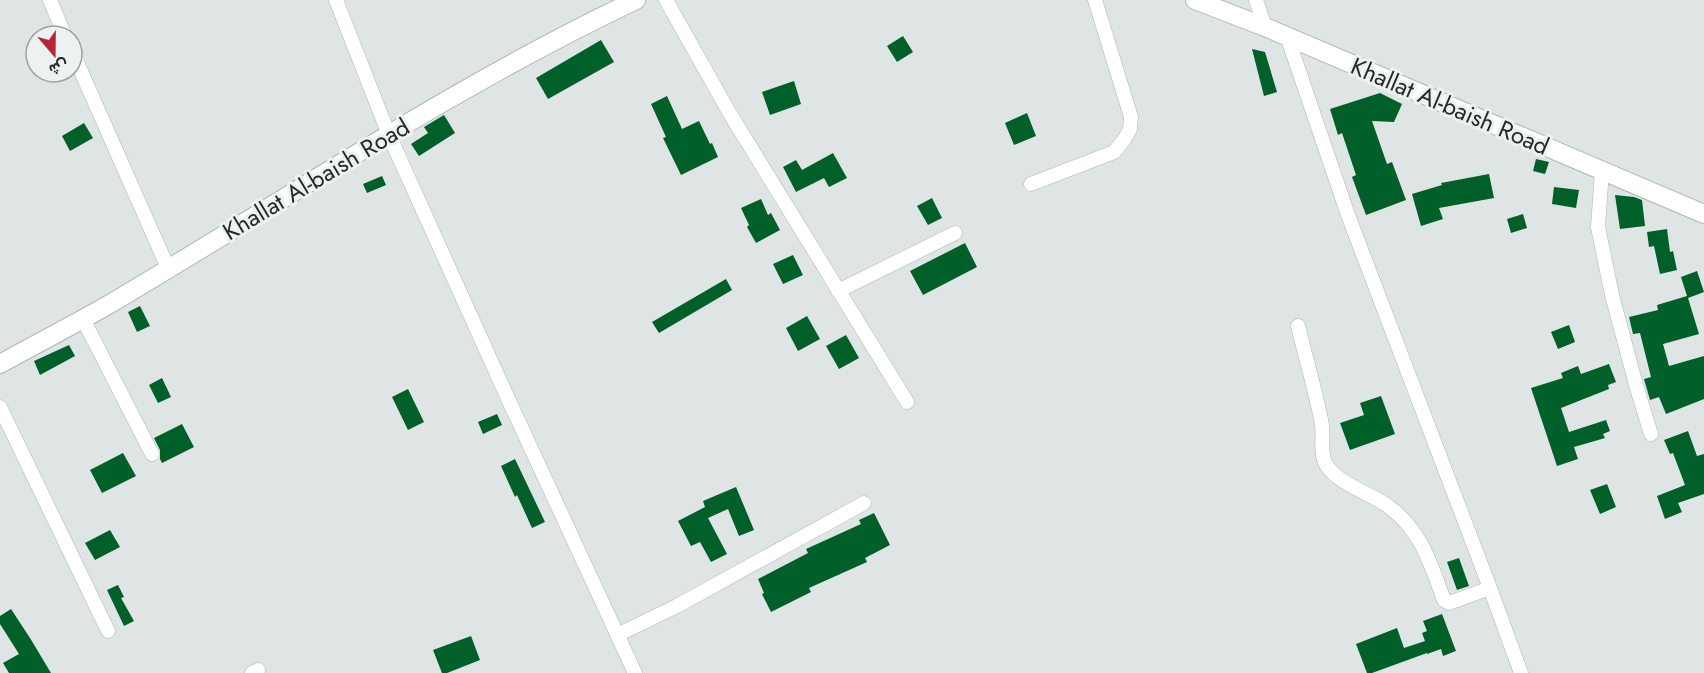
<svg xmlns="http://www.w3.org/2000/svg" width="1704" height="673" font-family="Jost,Vazirmatn,sans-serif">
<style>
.building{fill:#015f2a}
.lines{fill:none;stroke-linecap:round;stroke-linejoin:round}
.street-casing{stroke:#b0b6b5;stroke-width:15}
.secondary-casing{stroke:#b0b6b5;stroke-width:20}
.street{stroke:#fff;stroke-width:14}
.secondary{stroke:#fff;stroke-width:18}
.labels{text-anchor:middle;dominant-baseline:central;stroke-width:6;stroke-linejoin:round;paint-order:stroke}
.street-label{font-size:24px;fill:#262928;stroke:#ebf2f1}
</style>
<rect width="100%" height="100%" fill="#dee5e4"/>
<path class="building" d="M903,36l10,16 -16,10 -10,-16z
M601,40l13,22 -66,37 -12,-21z
M1252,49l13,3 12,40 -13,4z
M794,81l7,23 -31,11 -8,-23z
M1380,93l22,11 -8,18 -22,-1 15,43 5,-2 14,38 -40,15 -14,-38 4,-2 -14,-42 -4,2 -8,-26z
M667,96l15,33 17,-8 11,23 2,-1 6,14 -37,18 -18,-37 3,-1 -15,-33z
M1027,113l9,23 -22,9 -9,-22z
M444,115l11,18 -36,23 -8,-12 17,-11 -4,-6z
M84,123l9,15 -23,13 -8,-15z
M833,153l14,25 -18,9 -5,-9 -28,14 -13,-25 13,-7 6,10z
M1536,159l13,3 -4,12 -12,-3z
M1489,174l5,24 -55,10 4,11 -22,7 -9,-32 30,-9 -1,-2z
M382,176l4,9 -19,8 -4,-9z
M1554,187l25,3 -3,18 -24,-4z
M1615,195l19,2 8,3 3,26 -25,3z
M932,198l10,20 -14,7 -11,-19z
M761,199l7,16 3,-2 9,17 -24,13 -9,-16 2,-2 -8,-17z
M1523,214l4,14 -16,5 -4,-14z
M1667,229l3,23 3,-1 4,19 -17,4 -6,-28 -5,1 -2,-15z
M965,243l12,24 -54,28 -13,-24z
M793,255l10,20 -20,9 -10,-20z
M1697,271l7,21 -16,6 11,36 -36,10 6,22 35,-10v43l-38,15 -7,-17 -9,3 -6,-21 7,-2 -11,-44 -7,1 -4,-17 29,-7 -1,-5 30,-9 -6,-19z
M726,279l6,11 -73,43 -7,-11z
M140,306l10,20 -13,6 -9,-20z
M807,316l13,23 -22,12 -12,-23z
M1569,325l6,17 -17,7 -7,-17z
M846,335l13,23 -20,11 -13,-23z
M69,345l6,11 -35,19 -6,-14z
M1609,364l7,18 -8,3 1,4 -48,19 8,24 37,-12 4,11 -7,3 2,4 -31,9 4,12 -21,7 -26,-78 32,-10 -2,-5 17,-7 3,8z
M162,378l9,19 -13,6 -9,-18z
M408,389l16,33 -16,8 -16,-33z
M1381,396l14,38 -45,16 -10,-27 24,-8 -4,-12z
M497,414l5,11 -19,9 -5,-12z
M182,424l12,23 -32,16 -2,-4v-9l-6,-12z
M1688,431l9,25 7,-2v40l-26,9 4,9 -17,7 -8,-23 28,-11 -12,-32 -3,1 -6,-14z
M123,453l13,23 -34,17 -12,-23z
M515,459l30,63 -13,6 -15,-33 -2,2 -14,-31z
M1607,484l9,23 -16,7 -10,-24z
M736,487l18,43 -15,6 -11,-27 -20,9 19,36 -16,8 -11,-20 -9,4 -13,-25 27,-14 -2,-6z
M874,513l16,32 -25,13 2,4 -58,26 2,4 -40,20 -9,-18 2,-1 -6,-14 50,-26 -2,-4 55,-25 -2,-4z
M110,530l10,17 -25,13 -10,-17z
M1459,558l10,28 -12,4 -10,-28z
M118,585l6,12 -3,1 13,23 -10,5 -17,-36z
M11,609l19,29 21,35h-42l-6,-10 16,-9 -19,-30v-8z
M1442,614l14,37 -13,5 -2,-7 -14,5v-1l-55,20h-5l-11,-29 41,-16 7,20 21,-7 -3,-8 5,-2 -4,-10z
M471,636l9,24 -33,13h-5l-9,-23z"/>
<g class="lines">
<defs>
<path id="street" d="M50,0l15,36
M336,0l53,135 121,268 125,270
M666,0l63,112 178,290
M1256,0l9,27
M1287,36l61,179 142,373 31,85
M72,51l96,217
M1602,170l-4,57 14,68 24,90 15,49
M1031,184l83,-32 10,-12 6,-11 1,-12 -36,-117
M838,291l117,-58
M83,319l69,135
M1298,326c8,33 18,66 24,99 2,13 -3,29 5,41 12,18 44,28 61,40 34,25 42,57 56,94l5,3 41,-15
M0,407l108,224
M617,635l60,-29 187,-103
M252,673l6,-3"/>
<path id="secondary" d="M1195,0l70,27 439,187
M0,364c36,-20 73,-39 108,-59 175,-103 344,-218 528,-305"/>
</defs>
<use href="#street" class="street-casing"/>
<use href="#secondary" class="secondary-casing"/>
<use href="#street" class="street"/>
<use href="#secondary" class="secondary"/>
</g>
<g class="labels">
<g class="street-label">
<text transform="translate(1450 106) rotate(23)">Khallat Al-baish Road</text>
<text transform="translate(316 179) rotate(-31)">Khallat Al-baish Road</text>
</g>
</g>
<g transform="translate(54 54) rotate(160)"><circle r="28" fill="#ebf2f1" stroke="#9ca2a1" stroke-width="1.5"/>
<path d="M0-4.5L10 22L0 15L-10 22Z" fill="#b72537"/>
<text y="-9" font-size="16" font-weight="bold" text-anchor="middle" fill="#262928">ش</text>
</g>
</svg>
